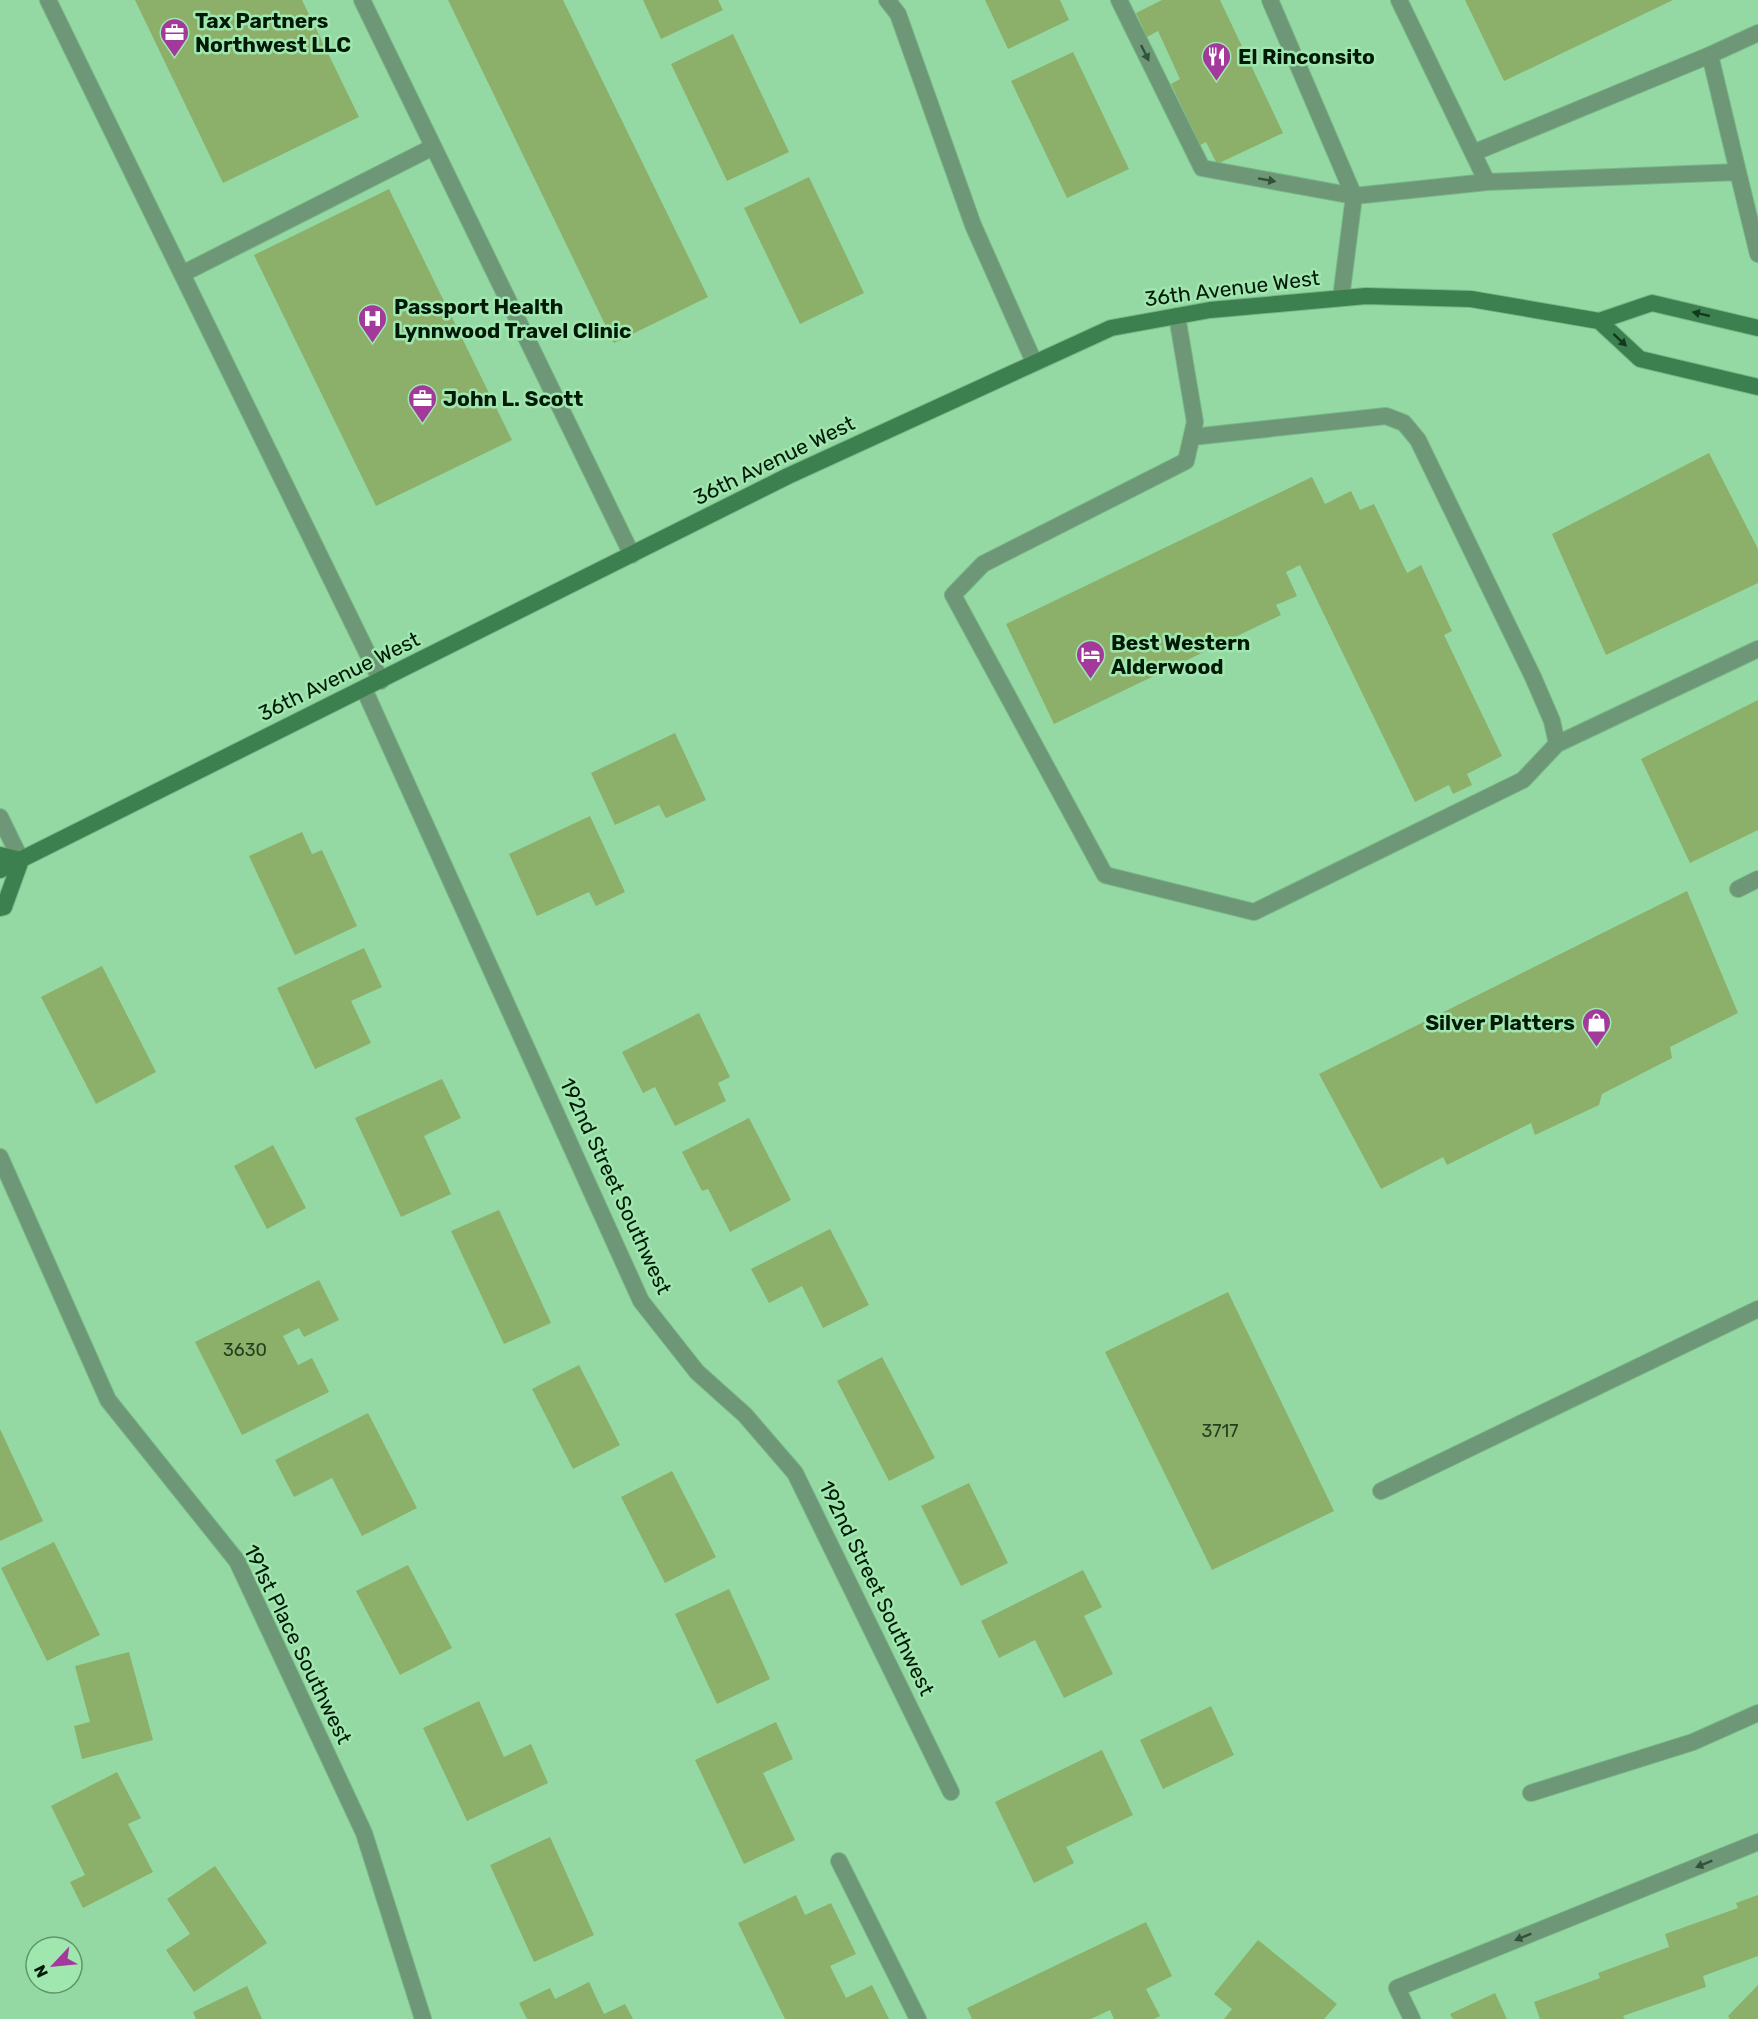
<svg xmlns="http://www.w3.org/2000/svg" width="1758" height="2019" font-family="Rubik,sans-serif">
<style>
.building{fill:#8caf6a}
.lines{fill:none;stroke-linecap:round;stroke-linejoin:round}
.service-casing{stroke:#79b787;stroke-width:18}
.minor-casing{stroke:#79b787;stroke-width:18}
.secondary-casing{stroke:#79b787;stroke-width:18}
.service{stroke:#6d9776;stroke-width:16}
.minor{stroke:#6d9776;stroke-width:16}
.secondary{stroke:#3c804f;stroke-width:16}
.oneway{fill:#315239}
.oneway2{fill:#12391d}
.labels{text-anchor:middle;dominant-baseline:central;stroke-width:5;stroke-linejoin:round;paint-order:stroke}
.number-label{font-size:18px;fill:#233f20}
.poi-label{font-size:21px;font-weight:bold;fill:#001a07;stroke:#a0e6af;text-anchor:start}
.street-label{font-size:21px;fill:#001a07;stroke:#a0e6af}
</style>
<rect width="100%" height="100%" fill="#94d9a3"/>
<path class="building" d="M135,0h167l57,117 -136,66z
M448,0h115l145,297 -94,46z
M643,0h75l5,10 -62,29z
M985,0h75l9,20 -61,29z
M1162,0h58l63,133 -66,31 -11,-22 -6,3 -29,-61 9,-5 -22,-48 -11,6 -11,-24z
M1465,0h208l-169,81z
M733,34l56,118 -62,29 -56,-117z
M1073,52l56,117 -62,29 -56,-117z
M809,177l55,116 -64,31 -56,-116z
M389,189l123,251 -136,66 -122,-251z
M1709,453l49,96v34l-152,72 -54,-121z
M1312,477l13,27 26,-13 9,19 14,-6 33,69 14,-8 31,66 -8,4 58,121 -35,18 5,11 -19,9 -4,-9 -34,17 -115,-237 -14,7 11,24 -21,9 5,10 -227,109 -48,-100z
M1758,700v130l-68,33 -49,-104z
M675,733l31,67 -40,18 -7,-13 -44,20 -24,-52z
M590,816l35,76 -29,14 -7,-14 -52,24 -28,-62z
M302,832l10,22 10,-4 35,76 -62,29 -46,-99z
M1687,891l51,122 -68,34 2,11 -70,36 -3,11 -64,30 -4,-12 -84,42 -4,-8 -62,32 -62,-115z
M364,948l18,39 -31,14 20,42 -56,26 -38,-81z
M102,966l54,106 -60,32 -55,-107z
M699,1013l31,64 -12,6 8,18 -51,25 -20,-39 -12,6 -21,-41z
M442,1079l19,39 -37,18 27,58 -50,23 -46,-99z
M749,1118l42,82 -61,32 -22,-43 -6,2 -20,-39z
M273,1145l33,63 -39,21 -33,-63z
M499,1210l52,113 -47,21 -53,-113z
M830,1229l39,76 -46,23 -21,-42 -33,17 -18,-34z
M319,1280l20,40 -35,17 -5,-9 -16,8 15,29 14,-7 17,34 -87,43 -47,-93z
M1228,1292l106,219 -122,59 -107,-218z
M882,1357l53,101 -46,23 -52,-100z
M579,1365l41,80 -47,24 -41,-80z
M368,1413l49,95 -55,28 -30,-58 -38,19 -19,-37z
M0,1429l43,92 -43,20z
M672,1471l44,86 -51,26 -44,-86z
M969,1483l39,80 -47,23 -40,-80z
M54,1542l46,93 -53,26 -46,-93z
M408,1565l44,83 -52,27 -44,-84z
M1083,1570l19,37 -18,9 29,58 -49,24 -29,-58 -36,18 -18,-37z
M729,1589l41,90 -53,25 -42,-90z
M129,1652l24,88 -71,19 -8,-33 16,-4 -15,-56z
M479,1701l25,56 27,-13 17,39 -81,38 -44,-93z
M1211,1706l23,49 -71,34 -23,-49z
M776,1722l17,37 -30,14 32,67 -51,24 -49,-104z
M1102,1750l31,65 -67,32 8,16 -40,20 -39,-81z
M117,1772l24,46 -13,6 25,48 -70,36 -13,-26 15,-7 -34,-69z
M550,1837l44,98 -60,27 -44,-97z
M215,1866l52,77 -73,49 -28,-42 24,-16 -23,-35z
M796,1895l9,20 26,-12 25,51 -26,12 16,32 26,-13 17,34h-104l-47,-96z
M1758,1895v61l-55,20 3,11 -83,29 2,3h-85l-6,-17 66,-24 -2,-5 71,-26 -4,-13 73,-26 -2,-5z
M1146,1922l26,54 -26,13 14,27 -6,3h-40l-4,-9 -19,9h-119l-5,-11z
M1258,1940l79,64 -13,15h-100l8,-10 -18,-15z
M589,1982l15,32 21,-10 8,15h-106l-8,-16 31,-15 5,11z
M1758,1985v34h-28l-2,-3z
M247,1986l15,33h-66l-3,-7z
M1495,1993l12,26h-54l-3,-5z"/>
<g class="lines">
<defs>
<path id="service" d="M48,0l333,681
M362,0l270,555
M887,0l11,14 75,211 61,137
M1119,0l83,168 152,28 133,-14 251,-10 20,82
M1270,0l84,196 -13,102
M1399,0l88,182
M1473,153l237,-98
M1738,172l-28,-117 48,-22
M182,274l251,-127
M1177,316l18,106 -9,39 -203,103 -30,31 152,280 149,37 269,-132 34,-36 201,-95
M1192,437l194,-21 18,7 14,17 115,237 19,44 5,23
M0,817l21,43
M1738,889l20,-10
M1381,1491l377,-182
M1531,1793l162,-51 65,-29
M839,1861l79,158"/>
<path id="minor" d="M364,689l277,612 56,71 48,43 50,58 156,319
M0,1157l108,243 129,161 127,272 59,186
M1412,2019l-15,-31 361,-146"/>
<path id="secondary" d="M1599,321l41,38 118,28
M0,855l21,5
M0,870l788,-394 323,-148 99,-18 156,-14 105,3 128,22 53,-18 106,25
M0,908l4,-1 17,-47"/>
</defs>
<use href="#service" class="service-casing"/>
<use href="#minor" class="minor-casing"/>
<use href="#secondary" class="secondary-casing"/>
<use href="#service" class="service"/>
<use href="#minor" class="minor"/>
<use href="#secondary" class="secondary"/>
</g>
<defs><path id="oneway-solid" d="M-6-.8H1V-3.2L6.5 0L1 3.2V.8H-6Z" transform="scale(1.5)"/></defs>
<g class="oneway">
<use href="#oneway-solid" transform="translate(1145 53) rotate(64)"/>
<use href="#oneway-solid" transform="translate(1267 180) rotate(10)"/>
<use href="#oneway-solid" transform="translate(1704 1864) rotate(158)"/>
<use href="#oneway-solid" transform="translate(1523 1937) rotate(158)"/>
</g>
<g class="oneway2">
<use href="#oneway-solid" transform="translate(1701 314) rotate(-167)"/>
<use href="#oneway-solid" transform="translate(1620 340) rotate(43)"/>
</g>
<defs>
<symbol id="office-pin" viewBox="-11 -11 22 30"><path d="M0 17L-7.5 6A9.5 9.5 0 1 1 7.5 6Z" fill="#a2399b" stroke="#a0e6af"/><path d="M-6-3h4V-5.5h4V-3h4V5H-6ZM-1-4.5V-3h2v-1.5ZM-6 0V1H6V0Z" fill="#fff"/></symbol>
<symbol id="restaurant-pin" viewBox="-11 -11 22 30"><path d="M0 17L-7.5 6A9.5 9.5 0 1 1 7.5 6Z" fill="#a2399b" stroke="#a0e6af"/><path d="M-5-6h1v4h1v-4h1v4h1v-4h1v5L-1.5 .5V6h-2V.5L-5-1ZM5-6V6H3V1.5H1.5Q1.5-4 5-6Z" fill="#fff"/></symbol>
<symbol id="hospital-pin" viewBox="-11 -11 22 30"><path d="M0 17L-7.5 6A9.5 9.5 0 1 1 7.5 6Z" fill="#a2399b" stroke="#a0e6af"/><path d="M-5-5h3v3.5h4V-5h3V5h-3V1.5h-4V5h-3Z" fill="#fff"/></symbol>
<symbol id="hotel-pin" viewBox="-11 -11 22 30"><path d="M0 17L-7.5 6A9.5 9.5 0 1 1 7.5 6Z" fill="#a2399b" stroke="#a0e6af"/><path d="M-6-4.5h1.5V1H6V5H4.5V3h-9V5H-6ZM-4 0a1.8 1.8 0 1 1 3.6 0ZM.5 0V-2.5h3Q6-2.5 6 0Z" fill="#fff"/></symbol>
<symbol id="shop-pin" viewBox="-11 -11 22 30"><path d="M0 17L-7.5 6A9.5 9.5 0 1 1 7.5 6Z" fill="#a2399b" stroke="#a0e6af"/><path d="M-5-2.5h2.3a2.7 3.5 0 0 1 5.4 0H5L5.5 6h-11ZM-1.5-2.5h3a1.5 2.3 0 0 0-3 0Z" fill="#fff"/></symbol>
</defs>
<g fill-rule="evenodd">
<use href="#office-pin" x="158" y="16" width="33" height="45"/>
<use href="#restaurant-pin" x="1200" y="40" width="33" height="45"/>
<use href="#hospital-pin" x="356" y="302" width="33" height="45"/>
<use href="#office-pin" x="406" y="382" width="33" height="45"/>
<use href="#hotel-pin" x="1074" y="638" width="33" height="45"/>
<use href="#shop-pin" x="1580" y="1006" width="33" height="45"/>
</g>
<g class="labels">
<g class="number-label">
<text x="245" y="1350">3630</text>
<text x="1220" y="1431">3717</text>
</g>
<g class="poi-label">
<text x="195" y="20">Tax Partners<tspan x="195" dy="24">Northwest LLC</tspan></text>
<text x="1238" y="56">El Rinconsito</text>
<text x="394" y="306">Passport Health<tspan x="394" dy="24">Lynnwood Travel Clinic</tspan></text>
<text x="443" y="398">John L. Scott</text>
<text x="1111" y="642">Best Western<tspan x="1111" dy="24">Alderwood</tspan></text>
<text x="1575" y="1022" text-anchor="end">Silver Platters</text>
</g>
<g class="street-label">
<text transform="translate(1232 288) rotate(-7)">36th Avenue West</text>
<text transform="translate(774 460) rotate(-26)">36th Avenue West</text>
<text transform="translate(339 676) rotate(-26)">36th Avenue West</text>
<text transform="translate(616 1186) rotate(65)">192nd Street Southwest</text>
<text transform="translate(877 1588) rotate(64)">192nd Street Southwest</text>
<text transform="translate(298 1644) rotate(64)">191st Place Southwest</text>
</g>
</g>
<g transform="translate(54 1965) rotate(244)"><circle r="28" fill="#a0e6af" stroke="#60946c" stroke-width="1.5"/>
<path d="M0-4.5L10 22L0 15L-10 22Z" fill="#a2399b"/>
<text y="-9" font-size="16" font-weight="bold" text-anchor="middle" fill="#001a07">N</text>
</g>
</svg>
